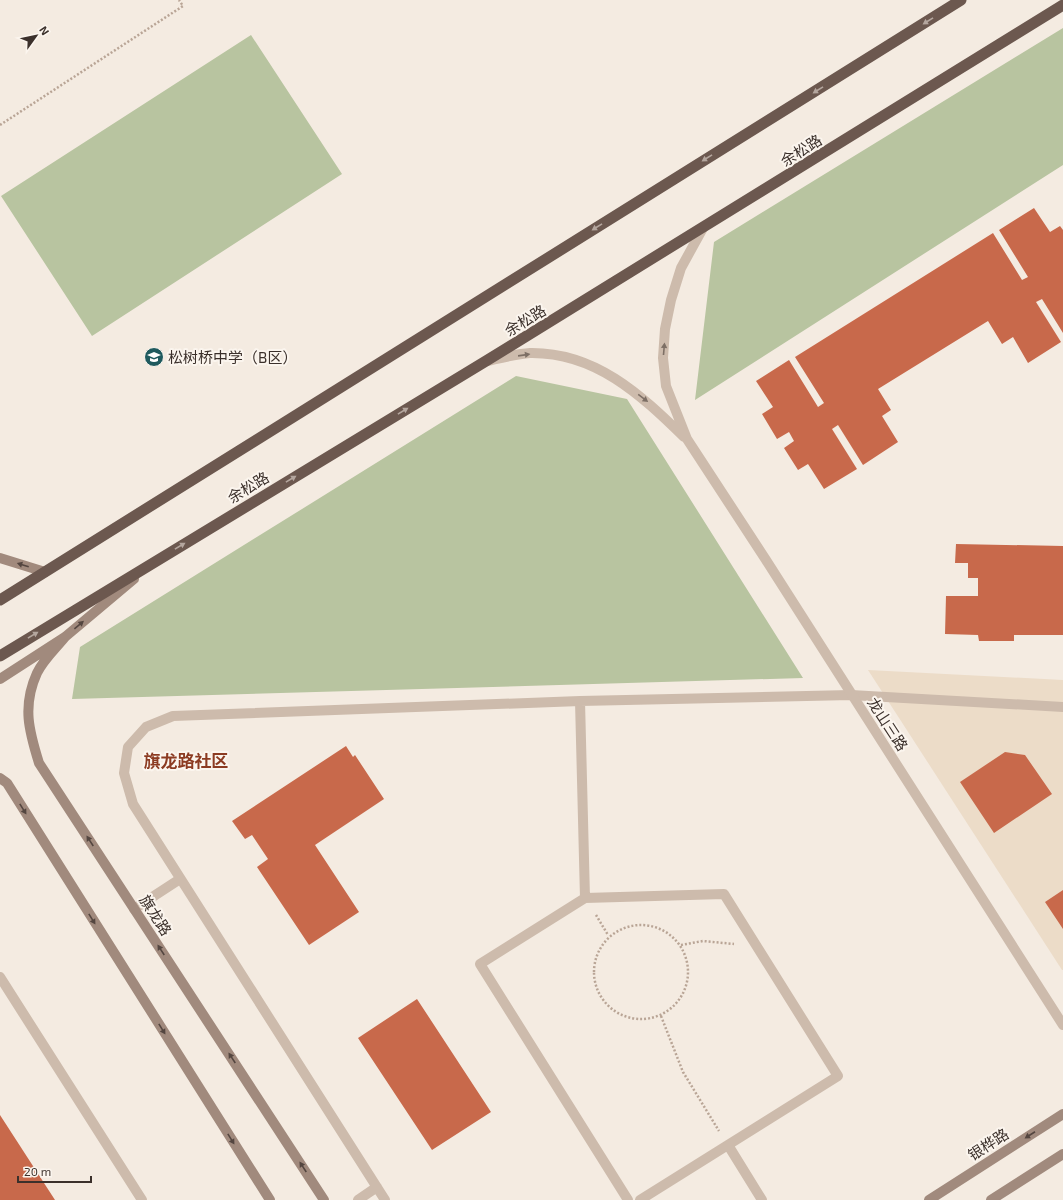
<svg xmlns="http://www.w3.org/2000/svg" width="1063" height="1200" font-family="'Exo 2','Noto Sans SC',sans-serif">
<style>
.green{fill:#b8c4a0}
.plaza{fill:#ecdcc8}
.building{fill:#c8694b}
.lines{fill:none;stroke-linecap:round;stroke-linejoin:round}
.path{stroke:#b9a596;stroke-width:2.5;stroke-dasharray:2 2;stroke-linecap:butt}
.service{stroke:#cdbbac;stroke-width:10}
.minor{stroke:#cdbbac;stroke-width:10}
.tertiary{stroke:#cdbbac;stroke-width:10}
.secondary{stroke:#a18a7d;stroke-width:10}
.trunk{stroke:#6c584f;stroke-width:11}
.oneway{fill:#b4a69e}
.oneway2{fill:#7d6f65}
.oneway3{fill:#544640}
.labels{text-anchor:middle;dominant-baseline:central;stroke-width:4;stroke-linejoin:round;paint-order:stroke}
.street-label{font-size:15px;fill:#3b302b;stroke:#fbf5ee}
.poi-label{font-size:15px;fill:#3b302b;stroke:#fbf5ee;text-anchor:start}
.quarter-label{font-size:17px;font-weight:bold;fill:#8c3b22;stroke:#fbf5ee}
</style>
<rect width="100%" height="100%" fill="#f4ebe1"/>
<path class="green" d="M1063,28v137l-368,235 19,-158z
M251,35l91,139 -250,162 -91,-140z
M516,376l111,23 176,279 -731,21 8,-52z"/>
<path class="plaza" d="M868,670l195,10v290h-1z"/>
<path class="building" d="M1034,208l16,24 10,-6 3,4v103l-21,-34 -6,3 25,40 -33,21 -15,-26 -11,7 -14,-23 -110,68 13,21 -9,6 16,26 -35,23 -25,-40 -6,4 25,40 -33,20 -16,-25 -10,6 -14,-22 10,-7 -5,-9 -12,7 -15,-25 11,-7 -17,-26 33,-21 29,47 6,-4 -29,-46 198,-124 29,47 6,-3 -29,-47z
M956,544l107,2v89h-49v6h-35l-1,-6 -33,-1 1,-38h32v-18h-10v-15h-13z
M346,746l7,11 2,-2 29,44 -69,46 44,67 -50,33 -52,-78 11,-8 -16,-24 -7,4 -13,-18z
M1005,752l20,3 27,39 -58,39 -34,-51z
M1063,890v39l-18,-27z
M417,999l74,113 -59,38 -74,-112z
M0,1115l55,85h-55z"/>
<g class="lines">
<path class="path" d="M0,125l183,-119 -4,-6
M596,915l12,20
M594 972a47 47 0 1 1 94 0a47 47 0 1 1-94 0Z
M681,945l22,-4 31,3
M661,1016l22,56 36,59"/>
<path class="service" d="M580,701l5,197
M134,909l46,-30
M728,1145l34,55
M358,1200l19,-13
M385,1200l-252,-396 -9,-31 4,-26 18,-20 27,-11 407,-15 271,-6 212,12
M628,1200l-148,-236 105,-66 139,-4 114,182 -198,124"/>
<path class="minor" d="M0,977l142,223"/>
<path class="tertiary" d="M703,228l-22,40 -10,32 -6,29 -2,29 3,28 21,53 79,121 297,465
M488,361c13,-3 28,-7 42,-8 65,-1 110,41 154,84"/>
<path class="secondary" d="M0,558l45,14
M65,637c-9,11 -22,23 -28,36 -15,33 -8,58 2,90l285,437
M0,679l65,-42 69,-58
M0,778l7,5 263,417
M929,1200l134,-86
M991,1200l72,-46"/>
<path class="trunk" d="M0,600l961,-600
M0,656l486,-295 577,-356"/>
</g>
<defs><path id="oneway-solid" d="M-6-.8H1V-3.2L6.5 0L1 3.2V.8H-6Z"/></defs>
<g class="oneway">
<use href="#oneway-solid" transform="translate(928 21) rotate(148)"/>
<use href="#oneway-solid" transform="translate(818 90) rotate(148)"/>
<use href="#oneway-solid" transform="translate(707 158) rotate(148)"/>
<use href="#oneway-solid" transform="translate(597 227) rotate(148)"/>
<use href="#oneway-solid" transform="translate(403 411) rotate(-31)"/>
<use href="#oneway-solid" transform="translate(291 479) rotate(-31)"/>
<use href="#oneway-solid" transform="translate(180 546) rotate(-31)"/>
<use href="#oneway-solid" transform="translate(33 635) rotate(-31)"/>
</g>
<g class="oneway2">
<use href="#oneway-solid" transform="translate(664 349) rotate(-85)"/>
<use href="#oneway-solid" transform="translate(524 355) rotate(-8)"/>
<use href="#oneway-solid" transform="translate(643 398) rotate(37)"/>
</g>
<g class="oneway3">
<use href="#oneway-solid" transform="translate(23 565) rotate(-163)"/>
<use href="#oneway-solid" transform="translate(79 625) rotate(-40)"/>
<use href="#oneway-solid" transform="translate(23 809) rotate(58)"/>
<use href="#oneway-solid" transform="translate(90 841) rotate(-123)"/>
<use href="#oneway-solid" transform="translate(92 919) rotate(58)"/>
<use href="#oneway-solid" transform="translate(161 950) rotate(-123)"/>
<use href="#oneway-solid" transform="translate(162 1029) rotate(58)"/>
<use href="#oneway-solid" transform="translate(232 1058) rotate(-123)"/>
<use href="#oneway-solid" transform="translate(1030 1135) rotate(147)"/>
<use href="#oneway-solid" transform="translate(231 1139) rotate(58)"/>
<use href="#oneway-solid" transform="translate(303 1167) rotate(-123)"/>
</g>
<defs>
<symbol id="school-disc" viewBox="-11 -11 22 22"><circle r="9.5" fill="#1f5a5e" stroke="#fbf5ee"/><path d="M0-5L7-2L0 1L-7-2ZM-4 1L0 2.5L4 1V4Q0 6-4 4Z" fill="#fff"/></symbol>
</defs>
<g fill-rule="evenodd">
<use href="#school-disc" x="143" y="346" width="22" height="22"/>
</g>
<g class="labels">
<g class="street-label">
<text transform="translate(801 150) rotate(-32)">余松路</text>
<text transform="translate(525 320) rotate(-31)">余松路</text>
<text transform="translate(248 487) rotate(-31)">余松路</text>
<text transform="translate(888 724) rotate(57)">龙山三路</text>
<text transform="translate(156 915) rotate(57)">旗龙路</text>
<text transform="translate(988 1144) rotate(-33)">银桦路</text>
</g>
<g class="poi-label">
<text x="168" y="357">松树桥中学（B区）</text>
</g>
<g class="quarter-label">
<text x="186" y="760">旗龙路社区</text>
</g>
</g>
<g transform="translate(36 36) rotate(57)" stroke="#fbf5ee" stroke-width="3" paint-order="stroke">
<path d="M0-3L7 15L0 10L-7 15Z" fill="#3b302b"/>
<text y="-6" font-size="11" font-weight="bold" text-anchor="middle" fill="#3b302b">N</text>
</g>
<path d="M18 1176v6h73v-6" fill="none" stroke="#3b302b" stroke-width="2"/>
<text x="24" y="1176" font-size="12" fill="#3b302b" stroke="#fbf5ee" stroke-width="3" paint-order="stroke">20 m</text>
</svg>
